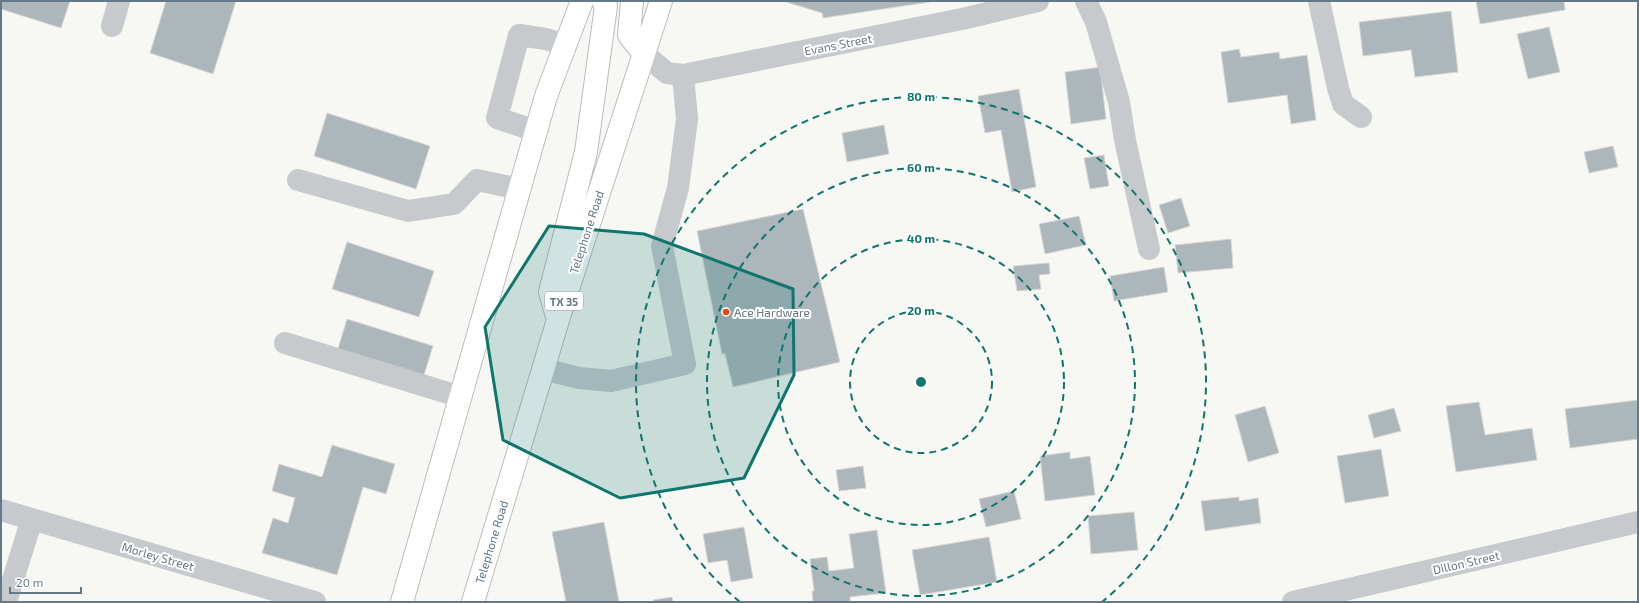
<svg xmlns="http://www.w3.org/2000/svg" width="1639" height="603" font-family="'Exo 2',sans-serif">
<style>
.building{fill:#adb6bb;stroke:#d9d8d6}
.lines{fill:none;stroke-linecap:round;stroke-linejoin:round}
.major-casing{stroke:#b9bdc1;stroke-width:24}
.minor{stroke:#c6cacd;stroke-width:22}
.major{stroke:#fff;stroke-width:22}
.marked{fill:#0f766e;fill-opacity:0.2;stroke:#0f766e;stroke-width:3;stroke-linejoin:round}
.ring{fill:none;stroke:#0f766e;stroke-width:2;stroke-dasharray:7 5}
.poi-dot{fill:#ef461c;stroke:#fff;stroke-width:1.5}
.labels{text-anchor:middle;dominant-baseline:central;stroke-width:4;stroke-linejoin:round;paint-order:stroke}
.shield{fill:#fff;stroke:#92a0ab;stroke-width:1}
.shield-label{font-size:11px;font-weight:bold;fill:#647887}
.street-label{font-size:12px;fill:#647887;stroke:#fff}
.poi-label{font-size:12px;fill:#647887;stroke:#fff;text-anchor:start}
.centre{fill:#0f766e;stroke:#fff;stroke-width:2}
.ring-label{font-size:12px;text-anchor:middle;font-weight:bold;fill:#0f766e;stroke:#fff;stroke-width:4;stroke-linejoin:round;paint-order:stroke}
</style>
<rect width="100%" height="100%" fill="#f7f7f3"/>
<path class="building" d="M1,1h69l-9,27 -60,-19z
M166,1h70l-23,73 -63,-21z
M783,1h147v1l-107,16 -1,-5z
M1476,1h88l1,9 -85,14z
M1451,11l7,61 -43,5 -4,-27 -48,6 -4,-34z
M1549,27l11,45 -32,7 -11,-45z
M1239,49l2,8 38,-5 1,7 27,-4 9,65 -25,4 -4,-29 -59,8 -7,-51z
M1100,67l6,52 -35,5 -6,-52z
M1019,89l17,98 -24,5 -11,-62 -16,3 -7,-37z
M327,113l103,33 -14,43 -102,-33z
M884,125l5,29 -42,8 -5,-29z
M1613,146l5,21 -29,6 -5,-21z
M1104,155l5,31 -19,3 -6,-31z
M1181,198l9,28 -22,7 -9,-28z
M803,209l37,153 -107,25 -8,-33h-3l-25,-123z
M1079,216l7,29 -41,9 -6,-30z
M1231,239l2,29 -55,5 -3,-28z
M347,242l87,29 -15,46 -87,-28z
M1049,263l1,11 -11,1 2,14 -24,2 -4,-25z
M1164,267l4,25 -54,9 -4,-25z
M347,319l86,27 -10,32 -86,-26z
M1638,400v39l-68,9 -5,-39z
M1479,402l6,33 47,-7 5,32 -81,12 -10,-66z
M1265,406l14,47 -31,9 -13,-47z
M1394,408l7,23 -27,7 -6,-23z
M332,445l63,19 -9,30 -23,-7 -26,88 -75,-22 11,-35 15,5 7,-25 -23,-7 7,-27 43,13z
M1381,449l8,47 -44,7 -8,-47z
M1070,452v7l20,-3 5,39 -50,6 -5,-45z
M863,466l3,22 -27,3 -3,-21z
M1014,491l7,28 -35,8 -7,-28z
M1239,497v4l19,-3 3,25 -56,8 -4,-30z
M1134,512l4,38 -47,4 -3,-38z
M604,522l15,80h-53l-14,-70z
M744,527l9,51 -22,4 -4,-22 -19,3 -5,-29z
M877,530l9,63 -36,4v5h-37l-1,-11h2l-4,-32 17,-2 2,14 25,-3 -5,-34z
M989,537l8,45 -77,13 -8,-45z
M672,597l1,5h-20v-2z"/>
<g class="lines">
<defs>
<path id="major" d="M632,1l-3,34 15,19
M558,320l-8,-28 36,-140 20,-146 -3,-5
M402,602l144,-506 36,-95
M473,602l85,-282 103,-319"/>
</defs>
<use href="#major" class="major-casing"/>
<path class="minor" d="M1086,1l10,21 23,80 6,38 24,109
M1319,1l19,87 5,16 18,13
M112,26l7,-25
M644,54l23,19 16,2 279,-56 76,-18
M536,131l-39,-13 22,-83 27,4 19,6
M298,180l110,31 46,-7 23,-24 43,9
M285,343l176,54
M543,369l36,9 32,3 74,-17 -23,-118 16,-58 9,-69 -4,-44
M1,510l314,92
M6,602l26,-83
M1293,602l345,-80"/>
<use href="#major" class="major"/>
</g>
<path class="marked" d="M549,226l95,8 149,55 1,86 -50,103 -124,20 -117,-58 -18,-113z"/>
<g class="ring">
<circle cx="921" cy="382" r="71"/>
<circle cx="921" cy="382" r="143"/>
<circle cx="921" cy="382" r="214"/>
<path d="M740 602A285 285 0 1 1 1102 602"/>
</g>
<circle class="poi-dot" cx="726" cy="312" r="4"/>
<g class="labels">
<rect class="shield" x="545" y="292" width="38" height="18" rx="3"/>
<g class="shield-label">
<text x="564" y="301">TX 35</text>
</g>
<g class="street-label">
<text transform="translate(838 44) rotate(-11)">Evans Street</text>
<text transform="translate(586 232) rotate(-72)">Telephone Road</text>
<text transform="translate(491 542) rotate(-73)">Telephone Road</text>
<text transform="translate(158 556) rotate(16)">Morley Street</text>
<text transform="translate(1466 562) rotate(-13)">Dillon Street</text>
</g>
<g class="poi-label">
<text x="734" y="312">Ace Hardware</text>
</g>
</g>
<circle cx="921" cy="382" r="6" class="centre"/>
<g class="ring-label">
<text x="921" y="101">80 m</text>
<text x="921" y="172">60 m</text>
<text x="921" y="243">40 m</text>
<text x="921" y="315">20 m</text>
</g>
<rect width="1639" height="603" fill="none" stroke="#647887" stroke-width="4"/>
<path d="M10 587v6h71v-6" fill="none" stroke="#647887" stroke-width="2"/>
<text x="16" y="587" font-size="12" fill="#647887" stroke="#ffffff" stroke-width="3" paint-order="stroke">20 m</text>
</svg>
